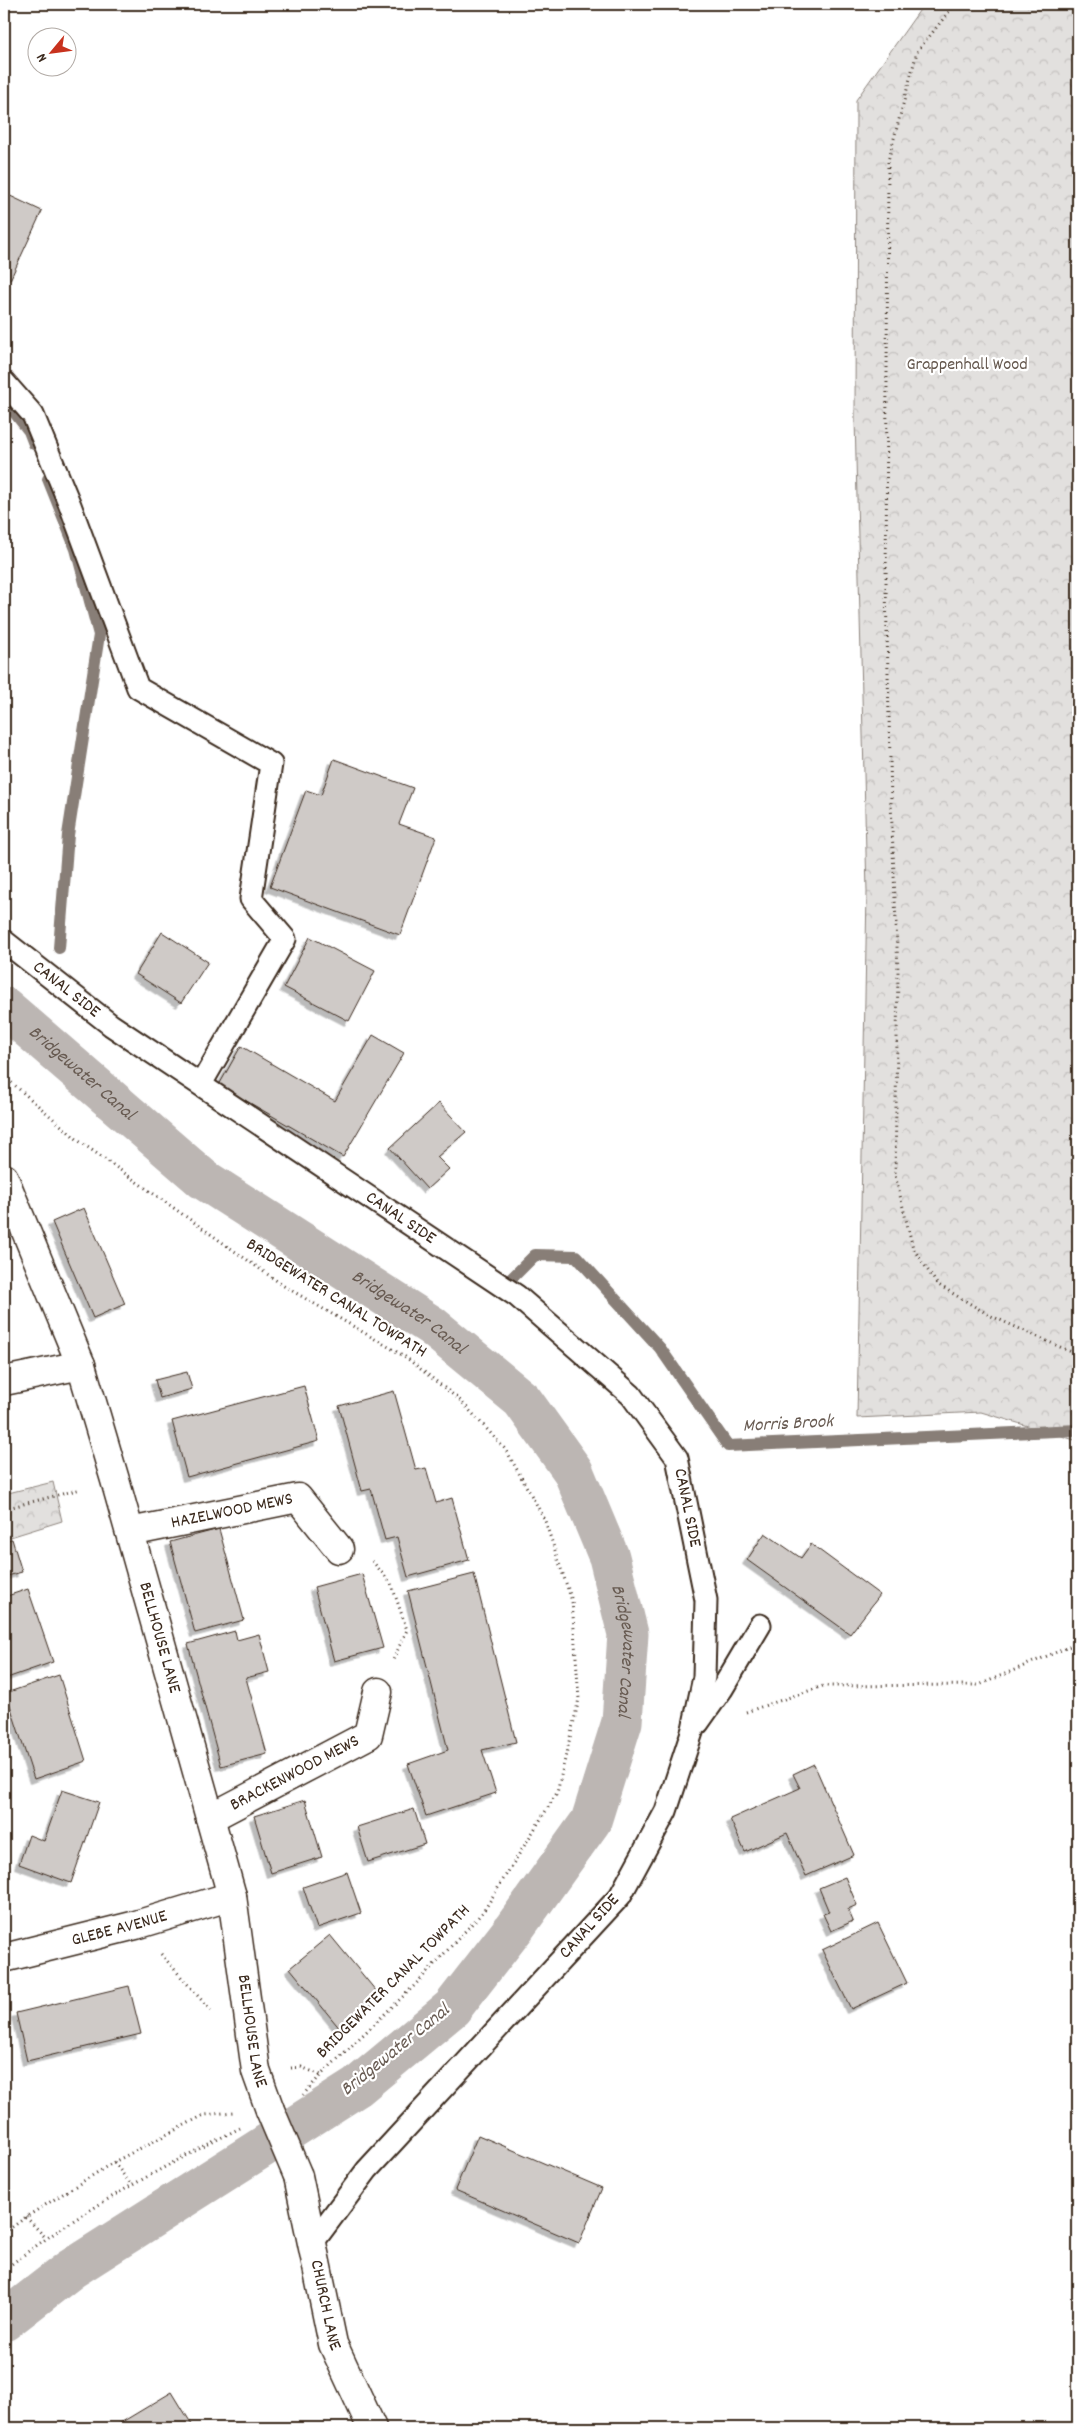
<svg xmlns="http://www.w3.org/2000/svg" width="1082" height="2432" font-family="Dekko,sans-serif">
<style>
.park{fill:url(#park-crowns);stroke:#8e857e}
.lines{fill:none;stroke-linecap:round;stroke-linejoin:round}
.stream{stroke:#887e77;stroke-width:12}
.canal{stroke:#bcb6b3;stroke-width:41}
.building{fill:#cfcac7;stroke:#3b2a1e;filter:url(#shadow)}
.service-casing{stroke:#3b2a1e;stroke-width:25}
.minor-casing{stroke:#3b2a1e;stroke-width:31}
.tertiary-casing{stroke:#3b2a1e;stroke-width:31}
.path{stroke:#3b2a1e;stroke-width:3;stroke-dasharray:1 4;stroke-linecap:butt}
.service{stroke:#fff;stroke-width:21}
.minor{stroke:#fff;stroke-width:28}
.tertiary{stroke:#fff;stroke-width:28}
.tertiary-bridge-casing{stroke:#3b2a1e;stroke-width:31;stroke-linecap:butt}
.tertiary-bridge{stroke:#fff;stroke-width:28}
.labels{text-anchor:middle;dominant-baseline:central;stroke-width:4.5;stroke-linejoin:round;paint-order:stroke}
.park-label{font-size:18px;fill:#65584e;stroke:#fff}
.street-label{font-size:18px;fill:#3b2a1e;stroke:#fff}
.water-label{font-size:19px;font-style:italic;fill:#685b52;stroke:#fff}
</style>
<defs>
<pattern id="park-crowns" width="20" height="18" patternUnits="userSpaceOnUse" patternTransform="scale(1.25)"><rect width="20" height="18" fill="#e2e0de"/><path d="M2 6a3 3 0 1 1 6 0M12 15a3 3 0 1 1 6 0" fill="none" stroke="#c3c0be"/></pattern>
<filter id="shadow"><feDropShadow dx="-4.5" dy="4.5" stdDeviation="0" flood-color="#0004"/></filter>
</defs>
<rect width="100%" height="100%" fill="#fff"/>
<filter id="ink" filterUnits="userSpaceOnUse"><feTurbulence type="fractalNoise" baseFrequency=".02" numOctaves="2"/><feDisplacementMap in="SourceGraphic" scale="10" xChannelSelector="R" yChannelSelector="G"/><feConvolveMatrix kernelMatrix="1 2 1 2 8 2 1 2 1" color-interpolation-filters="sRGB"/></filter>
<g filter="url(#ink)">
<path class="park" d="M924,4h154v1437l-97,-29 -124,6 10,-526 -12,-473 1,-319z
M53,1482l9,39 -58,18v-45z"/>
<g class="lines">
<path class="stream" d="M4,399l25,32 5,13
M48,479l28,70 23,86 -31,200 -9,113
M511,1279l24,-24 41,1 84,92 68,98 350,-16"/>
<path class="canal" id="s1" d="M4,1007l199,172 229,147 90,74 51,71 36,86 19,77 -6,88 -31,99 -76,106 -63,81 -95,79 -286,182 -67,52"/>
</g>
<path class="building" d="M4,193l38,18 -32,69 -6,-2z
M334,759l79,29 -14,36 37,13 -36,98 -130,-48 36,-97 15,5z
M162,932l46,30 -27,41 -45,-29z
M310,937l65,34 -26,50 -65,-34z
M373,1035l31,18 -61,104 -124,-72 22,-39 94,55z
M439,1103l27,29 -29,25 12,12 -22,20 -37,-41z
M84,1208l41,96 -32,14 -41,-96z
M187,1372l5,17 -32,9 -5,-18z
M304,1386l15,55 -132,36 -15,-56z
M394,1391l22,79 10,-2 10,35 16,-5 17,62 -61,17 -11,-40 -12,3 -14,-51 -9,2 -23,-85z
M219,1529l25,91 -49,13 -25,-91z
M765,1533l36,25 10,-14 69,51 -30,39 -103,-74z
M12,1539l10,33 -18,5v-36z
M362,1574l21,74 -49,13 -20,-74z
M474,1574l42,168 -34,8 14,43 -70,23 -18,-52 40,-14 -40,-159z
M28,1589l25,73 -49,17v-82z
M235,1631l2,9 22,-6 10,38 -23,6 21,76 -46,12 -33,-122z
M59,1675l27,86 -52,18 -28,-86z
M814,1764l40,91 -48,21 -19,-43 -42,19 -15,-33 70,-31 -7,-14z
M62,1790l37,12 -28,81 -52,-19 10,-29 15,6z
M305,1800l17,57 -51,16 -17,-57z
M414,1809l11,35 -57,18 -11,-35z
M347,1872l14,41 -44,15 -14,-41z
M845,1877l12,28 -9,4 5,12 -22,10 -8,-17 6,-2 -10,-24z
M878,1923l29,60 -56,26 -29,-59z
M330,1935l51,62 -40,33 -51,-62z
M129,1986l12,48 -114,27 -11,-48z
M478,2135l124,53 -23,55 -124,-53z
M172,2392l22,36h-82z"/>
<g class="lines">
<defs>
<g id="service">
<path d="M4,382l29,33 37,90 68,183 133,76 -20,135 34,40 -84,145"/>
<path id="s2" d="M4,941l107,84 406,271 114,99 46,63 29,142 -2,77 -11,52 -27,82 -46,85 -253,274 -56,75"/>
<path d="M698,1723l24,-34 38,-64"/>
</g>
<g id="minor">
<path d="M4,1381l77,-16"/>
<path id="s3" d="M130,1532l168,-34 41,51"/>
<path id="s4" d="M210,1818l158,-83 10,-43"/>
<path id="s5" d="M4,1958l132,-33 96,-29"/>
</g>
<g id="tertiary">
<path id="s6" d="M4,1178l77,187 34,115 117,416 24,175 14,39"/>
<path id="s7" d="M298,2176l35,168 39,84"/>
</g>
</defs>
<use href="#service" class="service-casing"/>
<use href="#minor" class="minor-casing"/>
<use href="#tertiary" class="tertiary-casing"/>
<path class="path" d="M955,4l-38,48 -29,109 -2,427 5,214 7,169 -3,204 18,73 24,36 52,31 89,40
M4,1076l75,65 205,145 120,70 57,45 45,49 38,68 28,83 7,98 -22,94 -74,119 -68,73 -94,90 -18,20
M4,1509l77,-20
M372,1561l19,22 16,47 -15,32
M746,1712l77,-26 156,-1 99,-42
M161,1954l50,57
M291,2068l10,-1 20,8
M114,2162l17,23
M26,2217l19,20
M4,2233l22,-16 88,-55 90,-47 29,-3
M4,2270c72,-57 153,-100 236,-142"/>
<use href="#service" class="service"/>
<use href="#minor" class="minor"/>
<use href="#tertiary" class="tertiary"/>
<defs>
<path id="tertiary-bridge" d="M270,2110l28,66"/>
</defs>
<use href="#tertiary-bridge" class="tertiary-bridge-casing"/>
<use href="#tertiary-bridge" class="tertiary-bridge"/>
</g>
</g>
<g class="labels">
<g class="park-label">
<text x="967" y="365">Grappenhall Wood</text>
</g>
<g class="street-label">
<text stroke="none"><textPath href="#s2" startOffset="79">CANAL SIDE</textPath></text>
<text stroke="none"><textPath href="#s2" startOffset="484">CANAL SIDE</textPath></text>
<text transform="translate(336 1299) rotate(32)">BRIDGEWATER CANAL TOWPATH</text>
<text stroke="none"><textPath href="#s2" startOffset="904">CANAL SIDE</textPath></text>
<text stroke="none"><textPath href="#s3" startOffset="104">HAZELWOOD MEWS</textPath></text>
<text stroke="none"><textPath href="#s6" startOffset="486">BELLHOUSE LANE</textPath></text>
<text stroke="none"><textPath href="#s4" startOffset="96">BRACKENWOOD MEWS</textPath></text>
<text transform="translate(590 1927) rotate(-48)">CANAL SIDE</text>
<text stroke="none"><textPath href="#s5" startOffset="119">GLEBE AVENUE</textPath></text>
<text transform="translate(394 1982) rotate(-45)">BRIDGEWATER CANAL TOWPATH</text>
<text stroke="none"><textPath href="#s6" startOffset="891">BELLHOUSE LANE</textPath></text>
<text stroke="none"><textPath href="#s7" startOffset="132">CHURCH LANE</textPath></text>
</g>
<g class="water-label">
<text stroke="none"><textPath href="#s1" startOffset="102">Bridgewater Canal</textPath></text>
<text stroke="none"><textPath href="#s1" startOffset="508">Bridgewater Canal</textPath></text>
<text transform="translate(788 1425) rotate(-3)">Morris Brook</text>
<text stroke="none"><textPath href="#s1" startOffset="928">Bridgewater Canal</textPath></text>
<text transform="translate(396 2051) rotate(-39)">Bridgewater Canal</text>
</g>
</g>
<rect width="1082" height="2432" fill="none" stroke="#fff" stroke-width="20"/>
<rect x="10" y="10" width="1062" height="2412" fill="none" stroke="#3b2a1e" stroke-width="2" filter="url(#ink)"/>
<g transform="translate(52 52) rotate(241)"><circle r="24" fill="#ffffff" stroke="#b1aaa5"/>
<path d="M0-4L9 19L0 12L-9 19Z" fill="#c8321e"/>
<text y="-8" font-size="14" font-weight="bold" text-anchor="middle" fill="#3b2a1e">N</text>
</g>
</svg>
